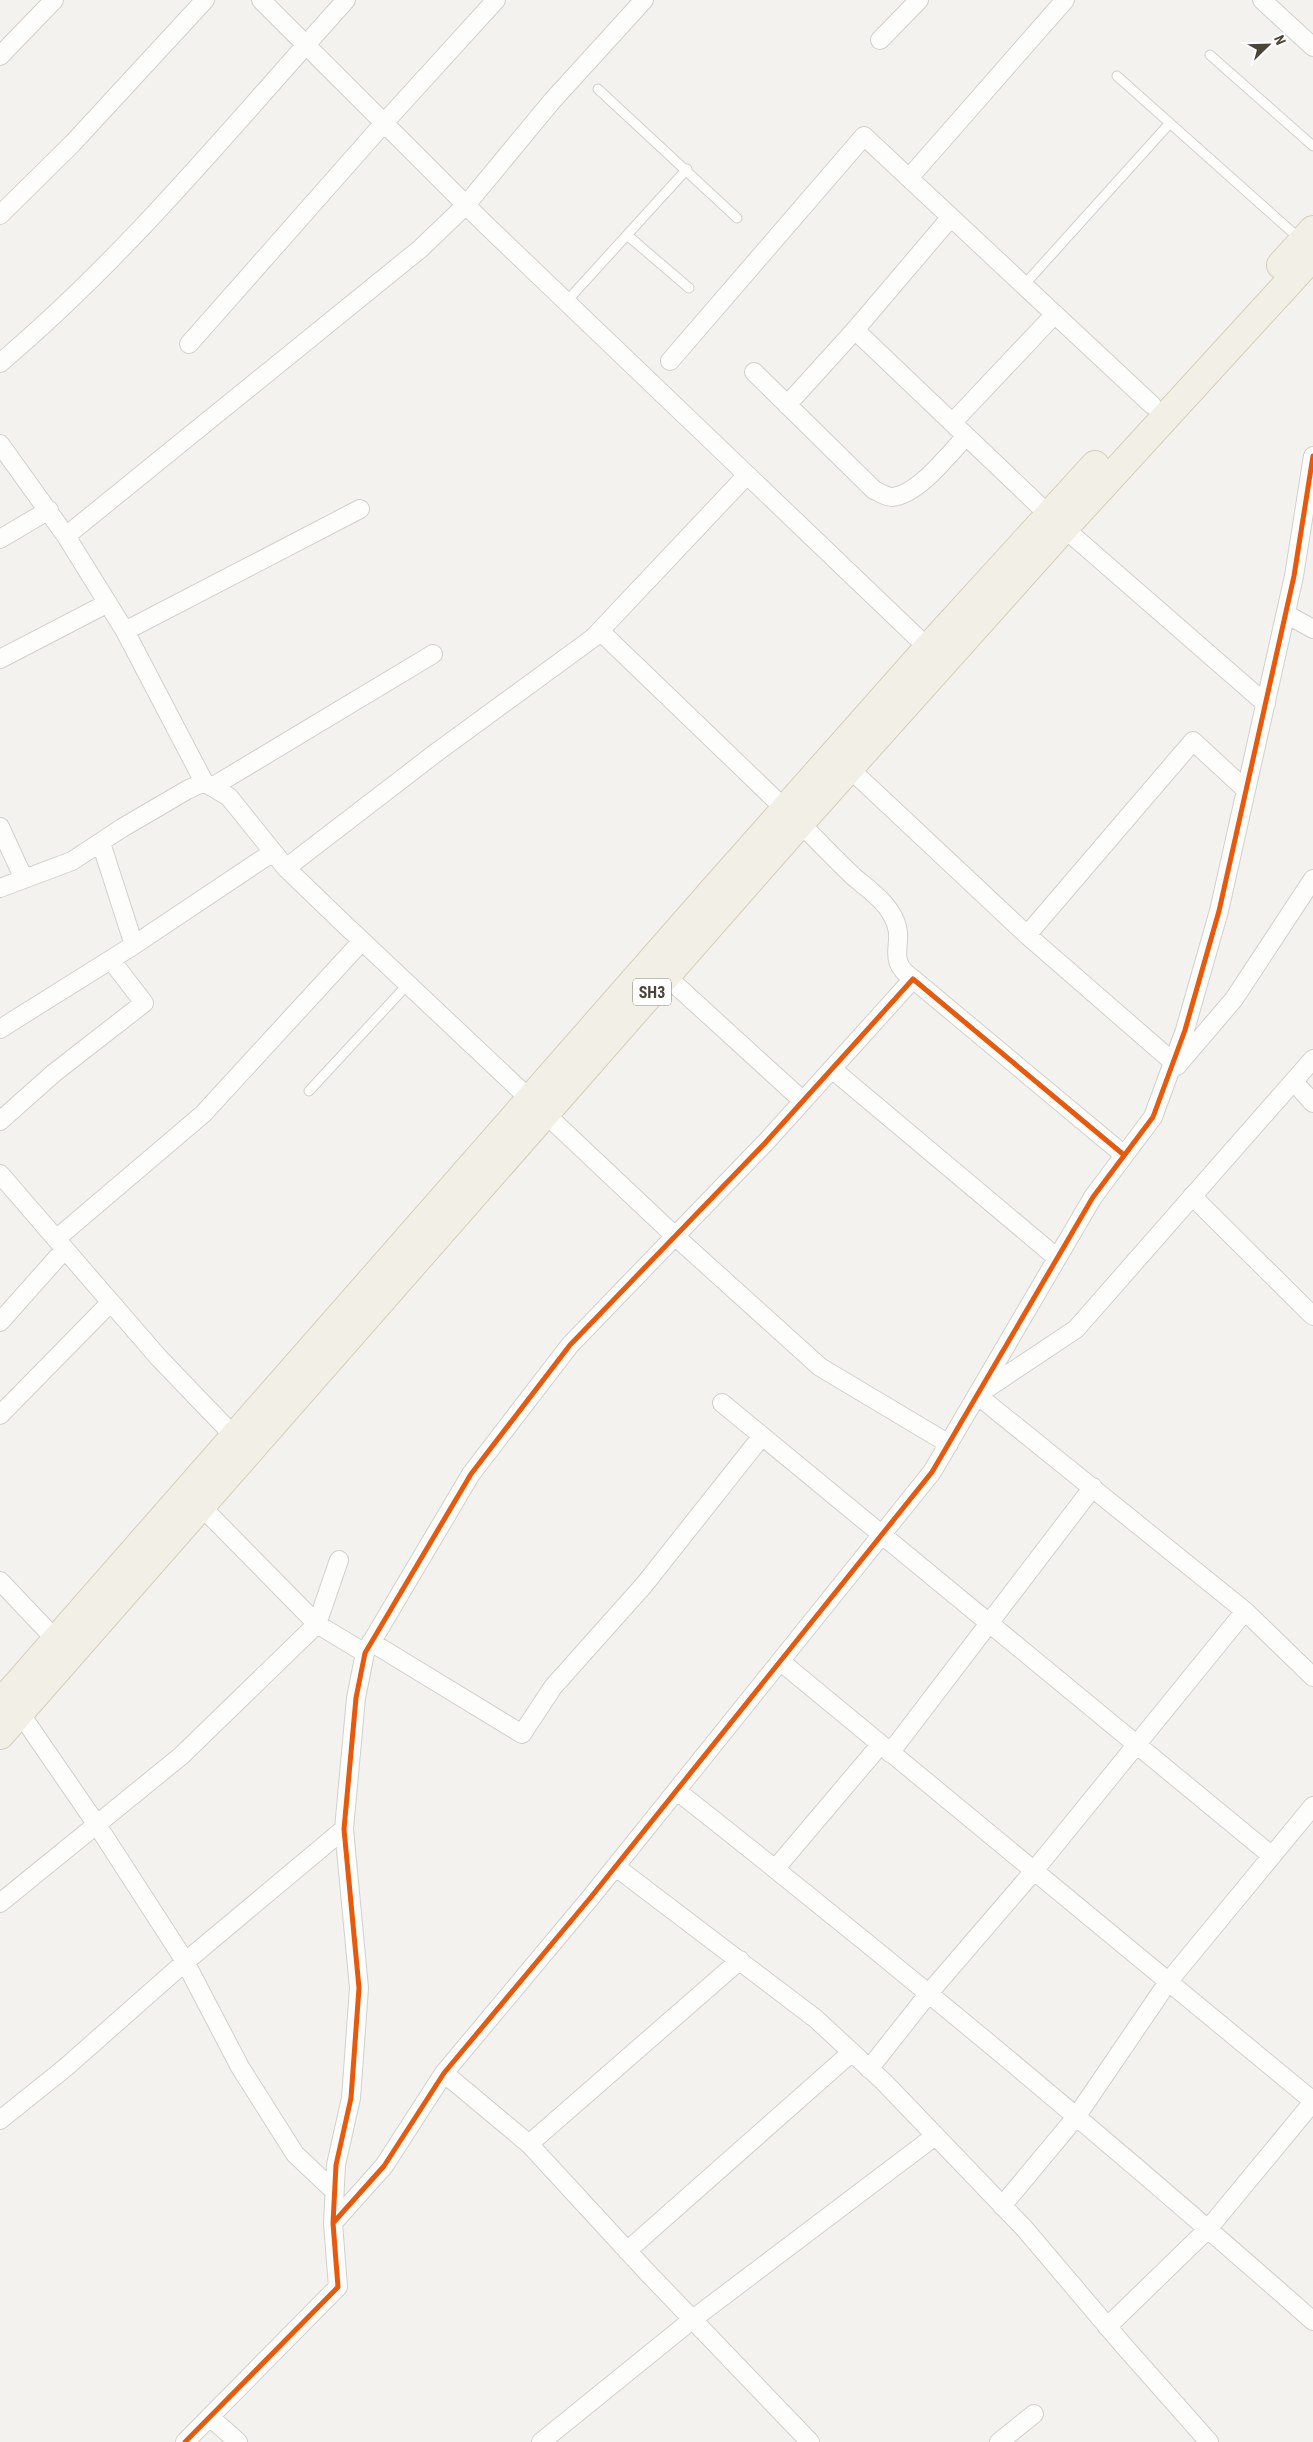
<svg xmlns="http://www.w3.org/2000/svg" width="1313" height="2442" font-family="'Roboto Condensed',sans-serif">
<style>
.lines{fill:none;stroke-linecap:round;stroke-linejoin:round}
.lane-casing{stroke:#d2d0cb;stroke-width:11}
.street-casing{stroke:#d2d0cb;stroke-width:20}
.primary-casing{stroke:#d6cebb;stroke-width:30}
.lane{stroke:#fdfdfc;stroke-width:9}
.street{stroke:#fdfdfc;stroke-width:18}
.primary{stroke:#f2efe6;stroke-width:28}
.cycleway-casing{stroke:#fff;stroke-width:8}
.cycleway{stroke:#e8590c;stroke-width:5}
.labels{text-anchor:middle;dominant-baseline:central;stroke-width:4;stroke-linejoin:round;paint-order:stroke}
.shield{fill:#fff;stroke:#817c74;stroke-width:1}
.shield-label{font-size:16px;font-weight:bold;fill:#4b4439}
</style>
<rect width="100%" height="100%" fill="#f4f2ee"/>
<g class="lines">
<defs>
<path id="lane" d="M1210,55l103,91
M1117,76l184,164
M598,89l139,129
M627,235l62,53
M1024,285l146,-162
M566,302l121,-133
M309,1091l99,-107"/>
<path id="street" d="M261,0l224,224 443,424
M1262,0l51,47
M880,40l39,-40
M0,56l54,-56
M909,178l156,-178
M0,215l72,-71 133,-144
M951,217l-96,113 194,185
M189,344l195,-221 112,-123
M670,361l194,-225 288,269
M0,363c128,-108 234,-239 346,-363
M754,372l120,118c5,2 12,7 18,7 26,-2 57,-43 74,-61
M787,405l68,-75
M952,423l103,-109
M0,444l66,92 59,95 79,151 25,15 57,71 56,54 334,315 144,130 129,77
M1064,528l202,176
M66,536l354,-287 46,-44 86,-104 92,-101
M0,539l49,-29
M1286,614l27,15
M125,631l235,-122
M600,631l186,179
M0,659l108,-56
M849,768l178,167 146,127
M212,787l221,-133
M800,823c18,18 36,37 54,54 13,11 30,23 38,38 17,28 -10,42 21,64
M0,827l24,52
M101,843l33,102
M286,868l151,-116 156,-114 153,-162
M0,888l72,-27 50,-33 65,-38 17,-8
M1027,935l166,-194 53,49
M666,976l137,125
M0,1029l134,-84 139,-93
M1313,1059l-237,270 -99,66 268,216 68,66
M1177,1066l57,-67 79,-120
M832,1069l224,188
M1294,1082l19,21
M0,1121l54,-48 90,-70 -33,-43
M0,1174l159,184 76,79
M1192,1196l121,120
M56,1239l147,-125 159,-173
M0,1322l65,-73
M722,1403l550,453
M0,1415l111,-113
M194,1499l123,125 48,29
M0,1581l56,59
M371,1642l151,92 31,-47 91,-102 118,-149
M780,1661l533,440
M20,1713l77,112 86,133 57,109 55,87 39,37
M890,1753l203,-266
M677,1791c217,171 429,347 636,530
M616,1867l200,152 68,63 140,146 100,118 85,96
M776,1868l104,-123
M0,1903l181,-147 136,-132 22,-64
M869,2069l60,-76 104,-121 212,-261
M444,2073l85,71 117,127 164,171
M0,2120l65,-52 120,-106 159,-133
M529,2144l211,-184
M1002,2206l74,-89 92,-135 145,-176
M333,2223l3,-58 15,-67 8,-110 -15,-159 12,-131 9,-45 106,-179 99,-129 195,-202 148,-164 211,176
M627,2251l225,-199
M1107,2327l101,-98 105,-127
M210,2417l28,25
M185,2442l153,-155 -5,-64 51,-57 60,-93 147,-176 341,-425 161,-275 60,-80 32,-87 34,-119 75,-335 19,-120
M541,2442l152,-123 242,-183
M999,2442l35,-28"/>
<path id="primary" d="M1281,265l32,-35
M0,1704l718,-819 210,-237 167,-183
M0,1735l800,-912 264,-295 249,-272"/>
</defs>
<use href="#lane" class="lane-casing"/>
<use href="#street" class="street-casing"/>
<use href="#primary" class="primary-casing"/>
<use href="#lane" class="lane"/>
<use href="#street" class="street"/>
<use href="#primary" class="primary"/>
<defs>
<path id="cycleway" d="M333,2223l3,-58 15,-67 8,-110 -15,-159 12,-131 9,-45 106,-179 99,-129 195,-202 148,-164 211,176
M185,2442l153,-155 -5,-64 51,-57 60,-93 147,-176 341,-425 161,-275 60,-80 32,-87 34,-119 75,-335 19,-120"/>
</defs>
<use href="#cycleway" class="cycleway-casing"/>
<use href="#cycleway" class="cycleway"/>
</g>
<g class="labels">
<rect class="shield" x="633" y="978.5" width="38" height="27" rx="4"/>
<g class="shield-label">
<text x="652" y="992">SH3</text>
</g>
</g>
<g transform="translate(1268 45) rotate(67)" stroke="#ffffff" stroke-width="4" paint-order="stroke">
<path d="M0-4L9 19L0 12L-9 19Z" fill="#4b4439"/>
<text y="-8" font-size="14" font-weight="bold" text-anchor="middle" fill="#4b4439">N</text>
</g>
</svg>
